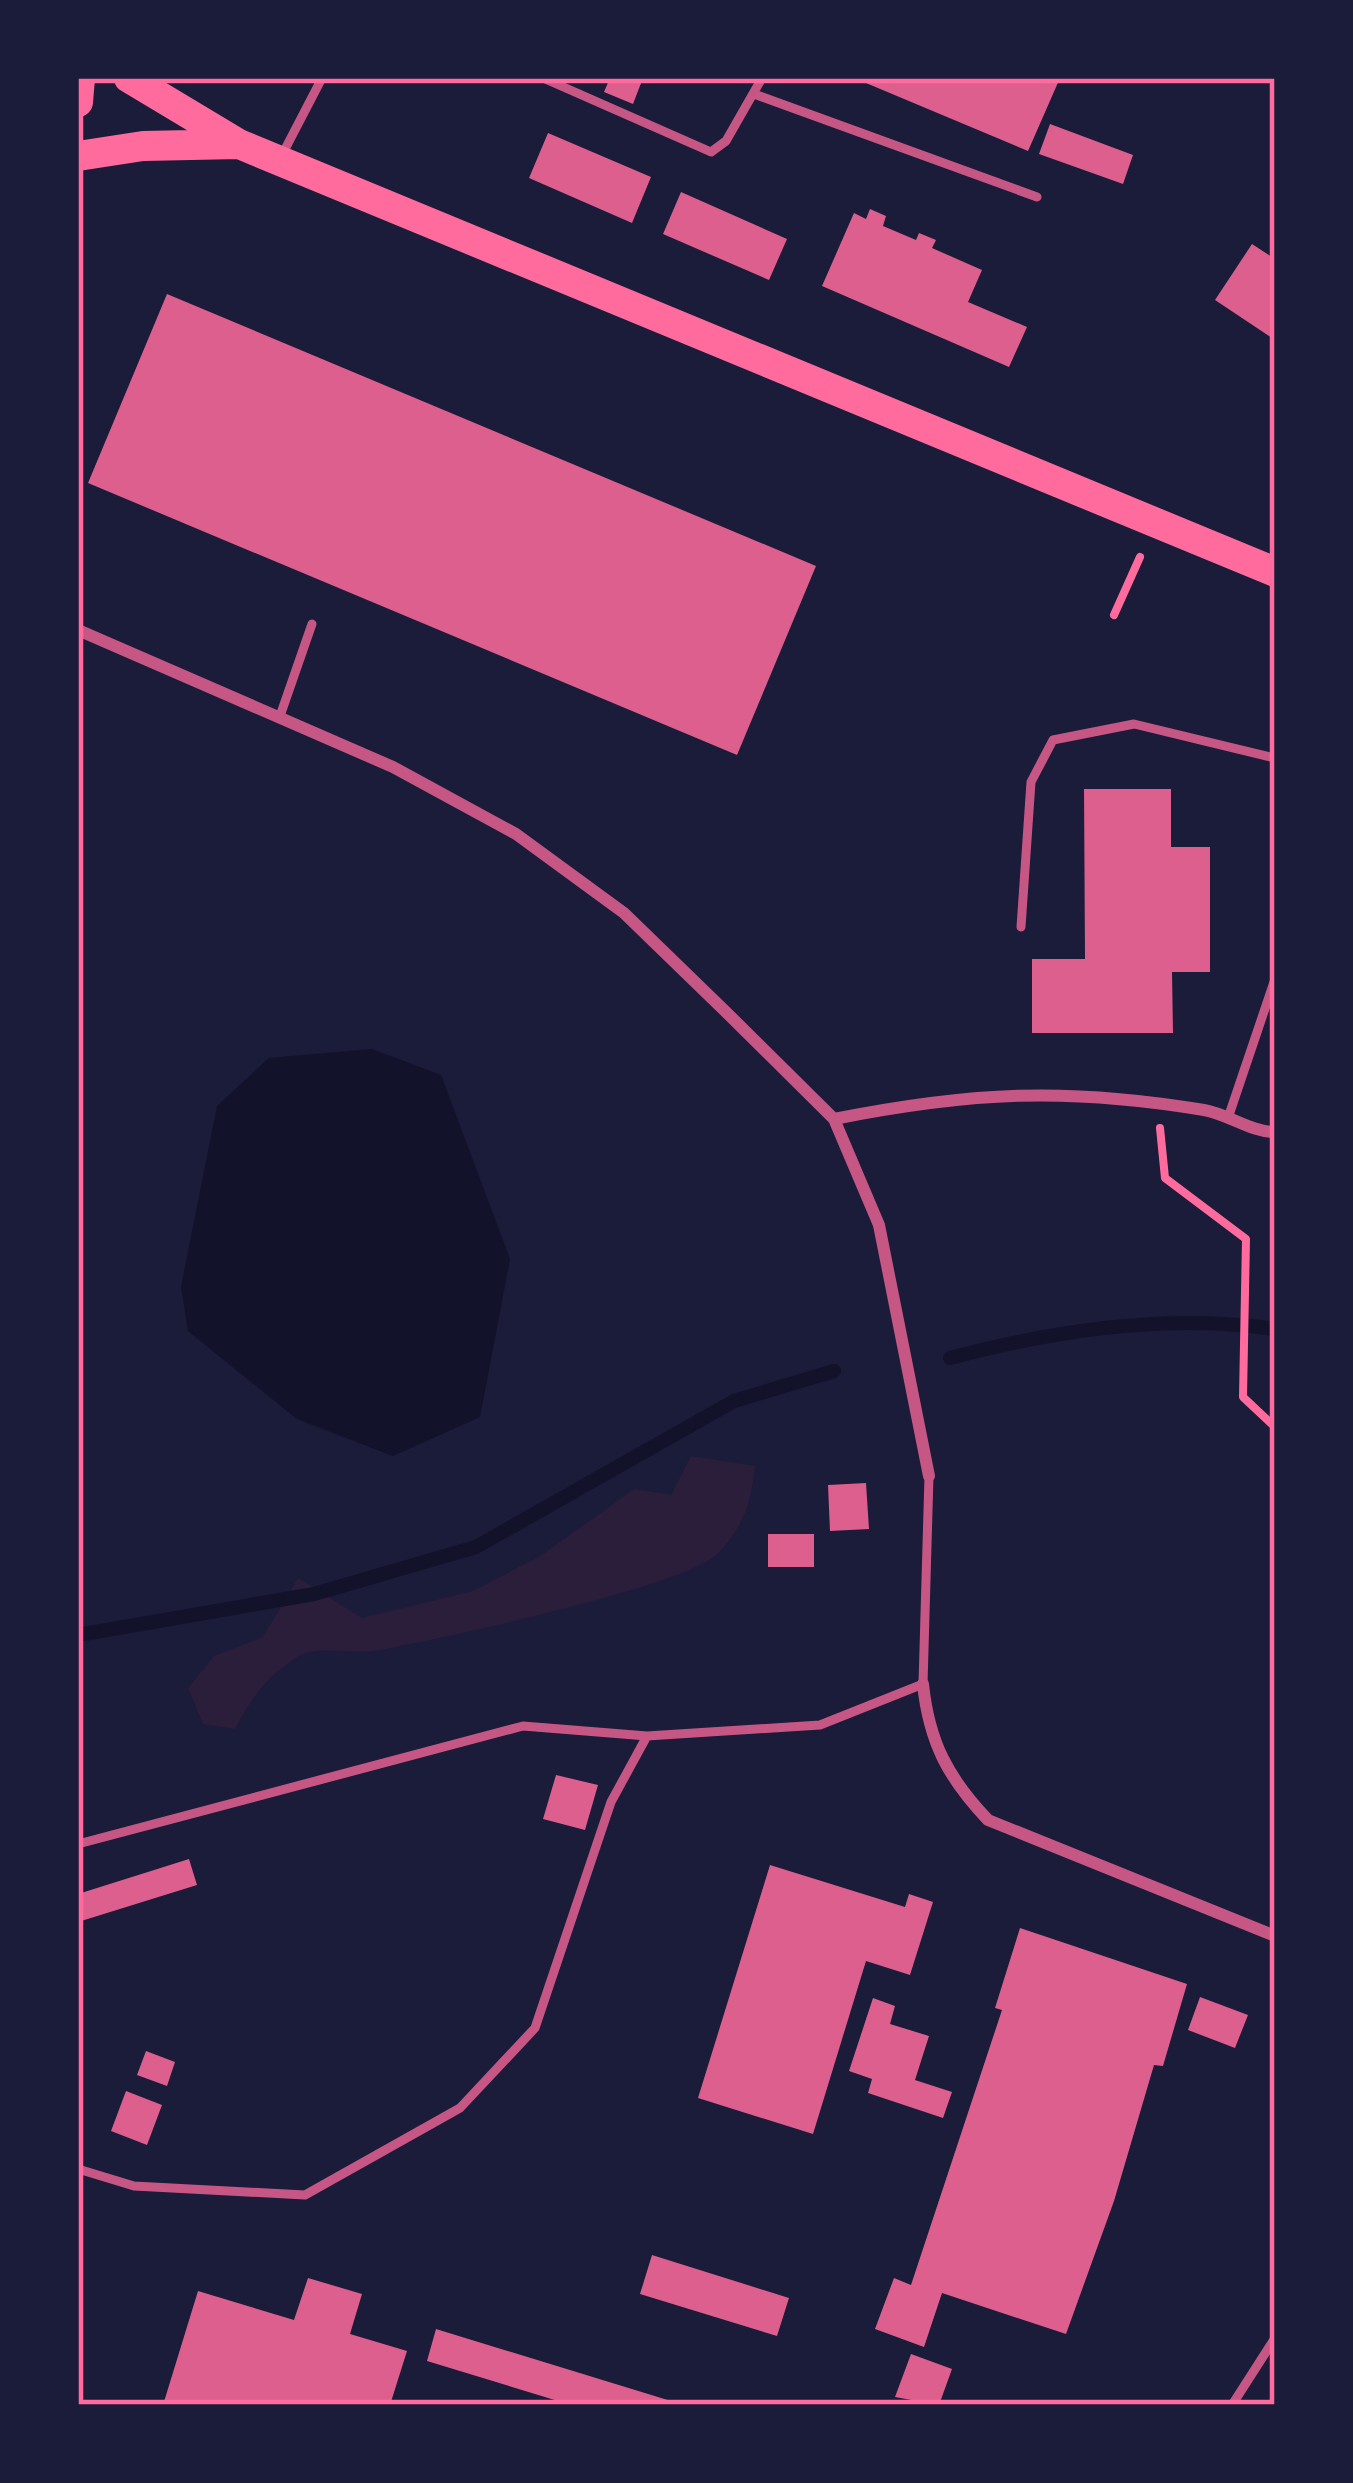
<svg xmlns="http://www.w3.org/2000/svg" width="1353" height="2483" font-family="Mulish,sans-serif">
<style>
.green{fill:#2a1e3b}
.water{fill:#12122b}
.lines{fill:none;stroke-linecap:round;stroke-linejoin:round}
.stream{stroke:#12122b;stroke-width:14}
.building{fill:#dd5f8e}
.path{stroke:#ff6b9d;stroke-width:8}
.service{stroke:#c65784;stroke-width:9}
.minor{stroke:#c65784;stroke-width:12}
.primary{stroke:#ff6b9d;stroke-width:30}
.neatline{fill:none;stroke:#ff6b9d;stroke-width:4.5}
</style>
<rect width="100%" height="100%" fill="#1b1b3a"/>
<path class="green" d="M691,1456l64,10c-4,37 -11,62 -39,89 -31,31 -288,87 -343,96 -20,3 -56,-5 -72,4 -33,19 -49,42 -66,74l-32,-5 -15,-36 26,-32 49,-19 35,-59 64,40 111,-27 69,-36 92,-66 37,6z"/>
<path class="water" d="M372,1049l69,26 69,184 -30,158 -87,39 -96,-37 -109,-88 -7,-44 36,-181 52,-48z"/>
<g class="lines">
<path class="stream" d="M950,1358c105,-28 217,-45 325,-29
M78,1635l236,-41 162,-47 258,-146 100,-30"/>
</g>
<path class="building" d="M610,78h33l-10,26 -29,-12z
M854,78h206l-32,73z
M1050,124l83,31 -10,29 -84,-30z
M548,133l103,44 -19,46 -103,-45z
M681,192l106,47 -18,41 -106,-46z
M870,209l16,7 -3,10 33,14 3,-7 17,7 -4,8 50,22 -14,32 59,25 -18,40 -187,-81 32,-73 12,6z
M1252,244l23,15v81l-60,-40z
M167,294l649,272 -79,189 -649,-272z
M1084,789h87v58h39v125h-38l1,61h-141v-74h53z
M866,1483l3,46 -39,2 -2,-46z
M768,1534h46v33h-46z
M556,1775l42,10 -13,45 -42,-11z
M189,1859l8,26 -119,37v-28z
M770,1865l135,42 4,-13 24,8 -23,73 -44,-14 -53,173 -115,-36z
M1020,1928l167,56 -24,82 -9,-1 -40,136 -48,133 -124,-41 -18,54 -49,-18 19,-51 17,7 91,-275 -7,-2z
M1200,1997l48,18 -13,33 -47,-18z
M873,1998l22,8 -5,18 39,12 -14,44 37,12 -9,26 -75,-25 4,-14 -23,-8z
M146,2051l29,11 -8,24 -30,-11z
M126,2091l36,14 -15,40 -36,-14z
M652,2255l137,43 -12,38 -137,-42z
M308,2278l54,16 -12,40 57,17 -17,54h-227l35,-114 96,29z
M436,2329l235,72 -2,4h-98l-144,-44z
M911,2354l41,15 -13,36 -44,-8z"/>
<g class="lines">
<path class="path" d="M1114,615l26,-58
M1160,1128l5,50 81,61 -3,158 32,30"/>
<path class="service" d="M543,78l168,74 15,-11 36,-63
M754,94l283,103
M282,155l40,-77
M280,716l32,-92
M1021,927l10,-145 22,-42 81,-16 141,34
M1228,1118l47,-139
M78,1844l445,-118 124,10 173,-11 103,-41 6,-208
M78,2169l56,17 171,9 155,-87 75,-80 76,-226 36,-66
M1232,2405l43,-67"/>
<path class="minor" d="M78,630l315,137 123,67 108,79 103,100 107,106 45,106 50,251
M834,1119c136,-27 232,-32 370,-9 24,4 47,22 71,22
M923,1684c6,58 25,94 65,136l287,116"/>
<path class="primary" d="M129,78l110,66 1036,428
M78,102l2,-24
M78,156l65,-10 96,-2"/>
</g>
<rect width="1353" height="2483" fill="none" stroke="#1b1b3a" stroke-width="162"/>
<rect x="81" y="81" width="1191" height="2321" class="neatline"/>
</svg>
